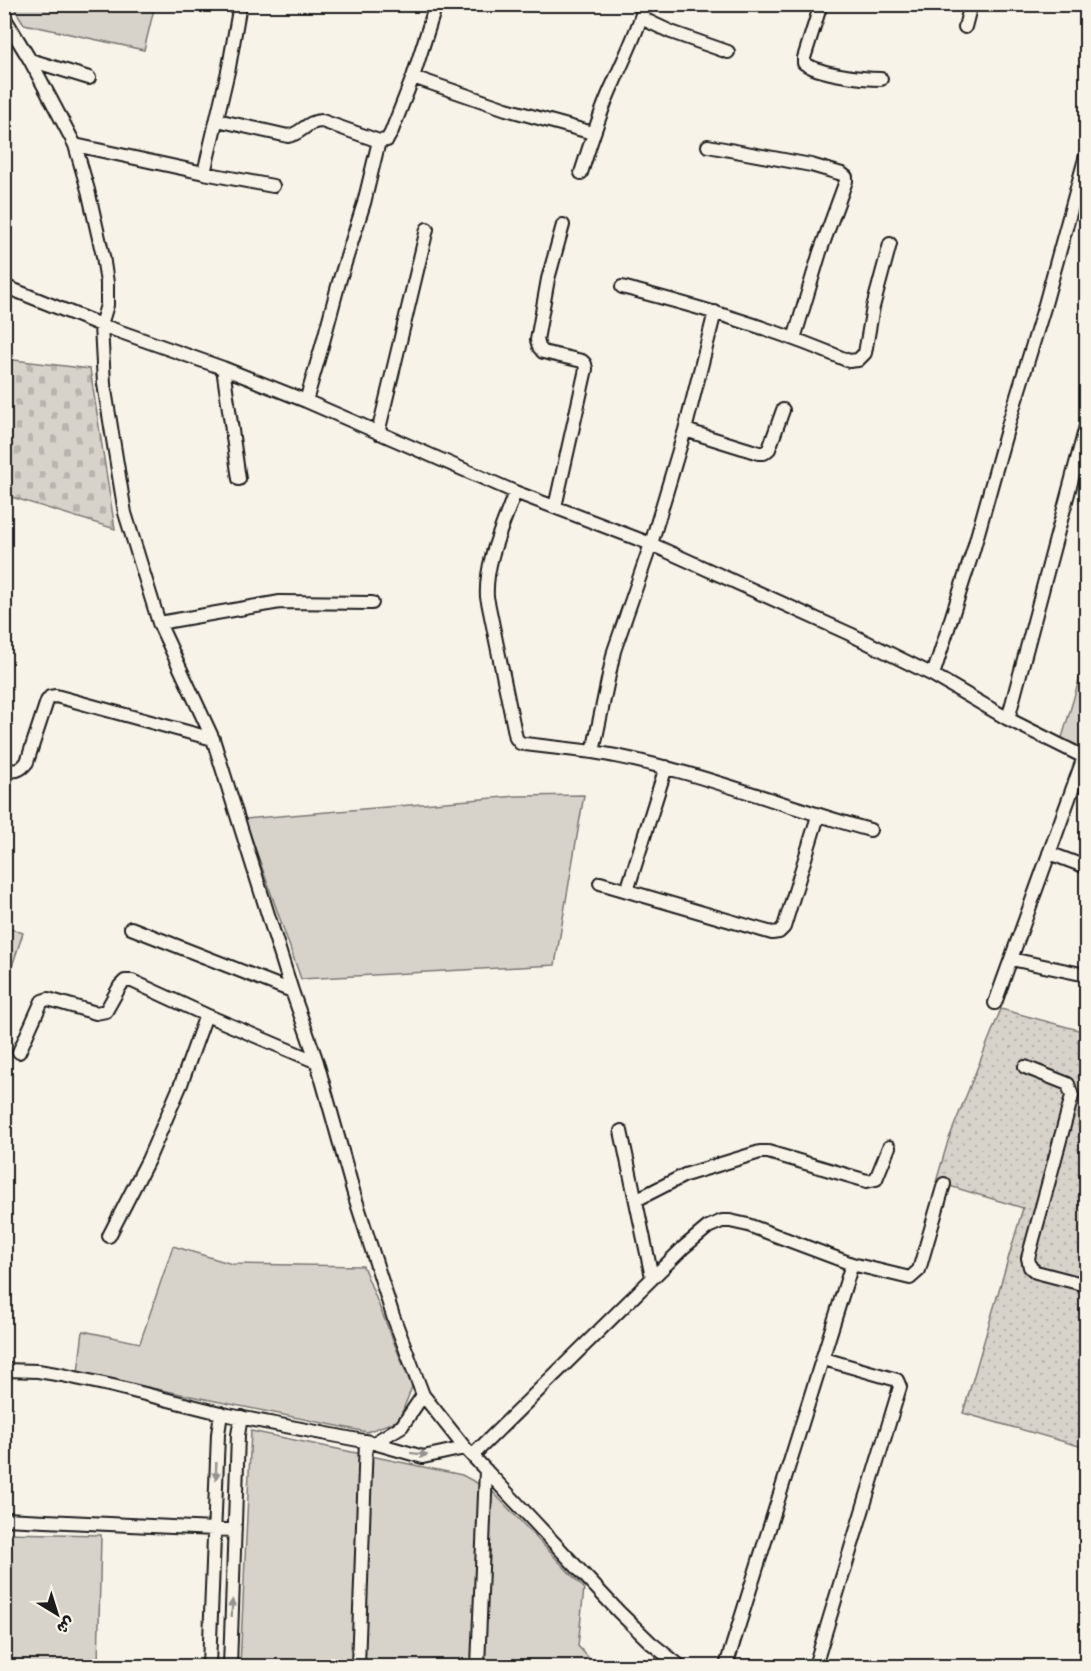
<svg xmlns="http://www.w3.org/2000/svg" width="1091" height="1671" font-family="Delius,'Playpen Sans Arabic',sans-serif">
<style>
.grass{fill:#d7d3cb;stroke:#7a7874;stroke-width:1.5}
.cemetery{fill:url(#cemetery-stones);stroke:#7a7874;stroke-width:1.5}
.garden{fill:url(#garden-dots);stroke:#7a7874;stroke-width:1.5}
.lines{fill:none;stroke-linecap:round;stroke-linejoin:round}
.minor-casing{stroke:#1c1c1c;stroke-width:16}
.minor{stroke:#f7f3e8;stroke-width:12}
.oneway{fill:#94928c}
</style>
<defs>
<pattern id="cemetery-stones" width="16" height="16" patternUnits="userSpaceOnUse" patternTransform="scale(1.5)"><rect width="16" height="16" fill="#d7d3cb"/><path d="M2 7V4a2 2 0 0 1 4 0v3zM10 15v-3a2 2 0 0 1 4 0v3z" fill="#b8b5ae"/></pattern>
<pattern id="garden-dots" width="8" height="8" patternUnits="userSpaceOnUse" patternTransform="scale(1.5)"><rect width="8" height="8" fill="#d7d3cb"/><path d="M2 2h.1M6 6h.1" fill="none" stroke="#b8b5ae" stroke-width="1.8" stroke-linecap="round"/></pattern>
</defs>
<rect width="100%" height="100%" fill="#f7f3e8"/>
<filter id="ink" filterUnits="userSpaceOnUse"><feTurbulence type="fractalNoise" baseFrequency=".0167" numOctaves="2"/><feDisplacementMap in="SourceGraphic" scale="12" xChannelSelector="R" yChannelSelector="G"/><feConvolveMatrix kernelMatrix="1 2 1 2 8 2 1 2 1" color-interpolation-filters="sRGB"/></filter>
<g filter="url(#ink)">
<path class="grass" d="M12,5h143l-11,45 -120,-26z
M1086,657v96l-25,-12z
M584,795l-29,170 -254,14 -56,-160 272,-23z
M5,927l18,6 -18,55 -1,-61z
M173,1246l59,18 131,2 49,121 -13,33 -32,12 -289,-59 5,-42 57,12z
M251,1431l211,44 30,16 92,97 -6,58 18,20h-356z
M5,1533l96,2 -3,131h-93z"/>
<path class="cemetery" d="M5,359l85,10 25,160 -110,-34z"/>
<path class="garden" d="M1001,1009l85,23v416l-123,-35 60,-205 -87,-26 12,-41z"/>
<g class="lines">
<defs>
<path id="minor" d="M821,4l-17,54v5c15,11 58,16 77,16
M4,17l26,43 45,85 13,45 15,66 4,27v22l-6,20 3,59 21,129 34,110 54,116 79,252 25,71 37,132 39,122 30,79 42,53 154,164 32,31 29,23
M641,18l30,14 57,20
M965,27l6,-23
M30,60l59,18
M413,77l93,32 87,24
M217,120l71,16c14,-2 18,-15 34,-15l57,20
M75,145l129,28 25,-106 11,-63
M708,146l103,19 31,9 4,3v4l-26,71 -26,87
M204,173l69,13
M581,173c10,-31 19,-62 33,-91 11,-26 24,-50 31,-78
M4,286l97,39 122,43 83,33 209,91 136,52 199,90 83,41 75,44 78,39
M622,287c77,20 154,42 227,74l9,-1 7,-7 8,-46 17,-63
M223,368l16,111
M306,401l16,-55 17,-64 25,-79 15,-62 8,-1 4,-7 22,-56 20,-63
M685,430l74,23h5l5,-4 14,-39
M378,433l49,-204
M515,492c-12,34 -30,69 -28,105l29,141 4,5 5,1 68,8 21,-101 37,-107 34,-114 30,-118
M555,507l31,-138 -1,-5 -3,-3 -39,-9 -4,-5 -2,-7 11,-61 15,-54
M159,623l121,-21 92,1
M933,675l40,-124 37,-132 34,-111 42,-153
M1008,719l78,-293
M593,752c95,15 185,53 277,78
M4,769c11,3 16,2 23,-7l20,-61 3,-4 6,-1 157,43
M1049,853l37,14
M600,883l172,50 7,-1 5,-5 34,-111
M627,891l39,-124
M131,928l161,63
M1011,959l75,16
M995,1003l89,-246
M19,1052l23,-51 6,-2 48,14 10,-2 14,-25 5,-5h7l74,34 111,47
M1025,1067l43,17 4,12 -44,162 2,9 6,5 50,13
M621,1131l31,146
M636,1200l49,-25 75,-23h8l99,29 9,-2 13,-32
M109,1236l39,-76 33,-76 25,-69
M4,1370l34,1 24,4 51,11 115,29 146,28 49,14 42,-9
M374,1443l28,-17 21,-31
M473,1455l211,-208 24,-20 14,-6h8l18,4 104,39
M4,1519l231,11
M209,1666l9,-232 3,-21
M230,1666l8,-231 3,-18
M358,1666l8,-225
M478,1666l8,-196
M726,1666l126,-402 58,14 9,-8 25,-86
M815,1666l85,-279 -3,-7 -73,-21"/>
</defs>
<use href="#minor" class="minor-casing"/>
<use href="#minor" class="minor"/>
</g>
<defs><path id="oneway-solid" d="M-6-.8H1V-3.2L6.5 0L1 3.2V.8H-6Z" transform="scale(1.5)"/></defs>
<g class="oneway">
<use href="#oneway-solid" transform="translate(419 1454) rotate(7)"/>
<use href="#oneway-solid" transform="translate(216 1471) rotate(92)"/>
<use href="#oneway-solid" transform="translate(232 1608) rotate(-88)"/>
</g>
</g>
<rect width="1091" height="1671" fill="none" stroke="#f7f3e8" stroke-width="24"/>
<rect x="12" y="12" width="1067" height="1647" fill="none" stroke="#1c1c1c" stroke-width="2" filter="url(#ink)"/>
<g transform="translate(57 1614) rotate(142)" stroke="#f7f3e8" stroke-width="4.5" paint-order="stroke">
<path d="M0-4.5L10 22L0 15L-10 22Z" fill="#1c1c1c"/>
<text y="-9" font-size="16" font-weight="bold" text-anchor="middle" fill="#1c1c1c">ش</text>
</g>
</svg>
